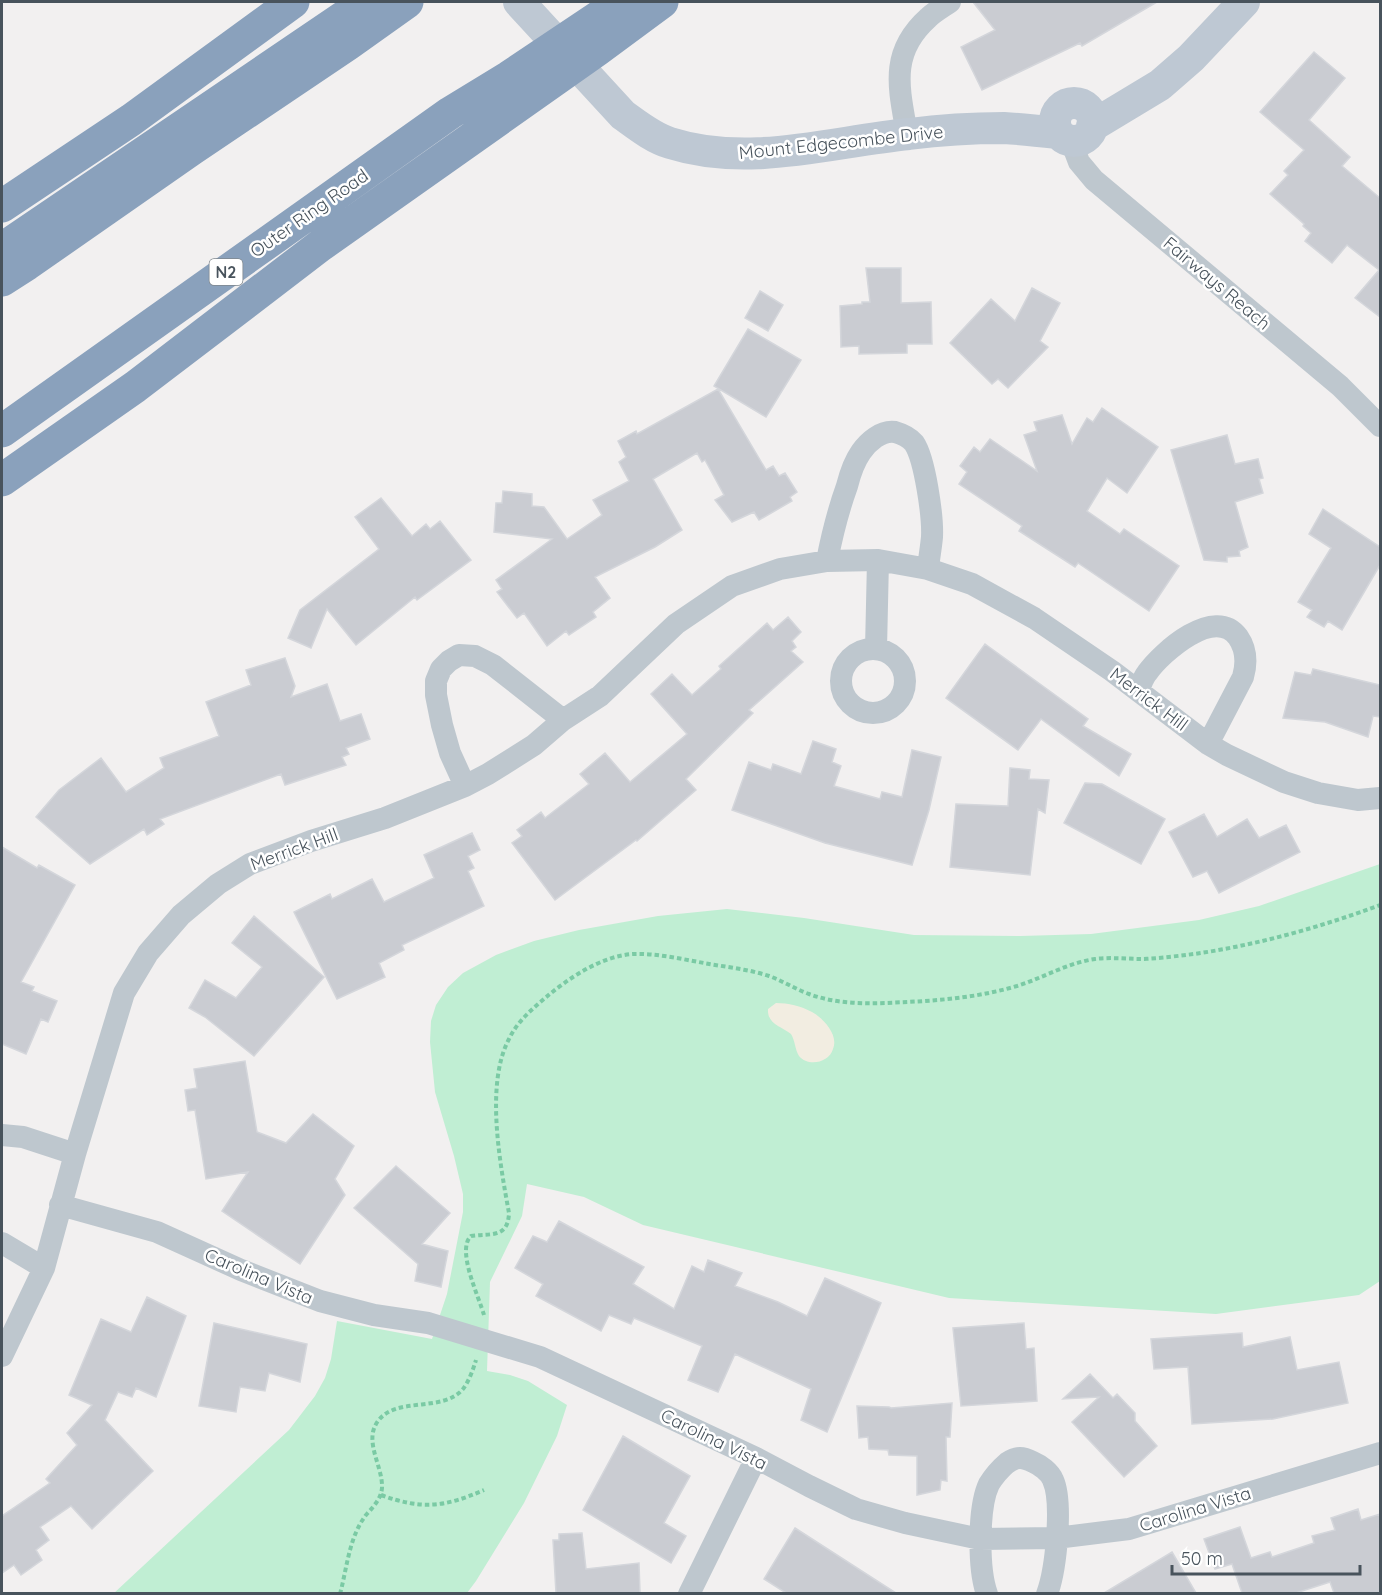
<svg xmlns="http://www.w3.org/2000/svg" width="1382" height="1595" font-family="Quicksand,sans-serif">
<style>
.green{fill:#c0eed3}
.sand{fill:#f2ede1}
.building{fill:#caccd2;stroke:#d4d6db;stroke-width:1.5}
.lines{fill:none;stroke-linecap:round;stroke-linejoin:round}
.path{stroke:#7acaa4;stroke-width:4;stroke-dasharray:4.5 3;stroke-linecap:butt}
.street{stroke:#bec7ce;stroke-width:22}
.secondary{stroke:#bec8d3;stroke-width:32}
.highway{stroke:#8aa1bc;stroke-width:33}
.labels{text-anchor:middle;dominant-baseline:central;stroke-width:5;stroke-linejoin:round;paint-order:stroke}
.shield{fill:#fff;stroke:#7f878d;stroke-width:1.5}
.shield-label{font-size:16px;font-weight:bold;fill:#48535c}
.street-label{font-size:18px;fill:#48535c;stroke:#fff}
</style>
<rect width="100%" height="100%" fill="#f2f0f0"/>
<path class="green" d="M1380,864v417l-21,14 -143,19 -267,-16 -306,-73 -59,-28 -57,-13 -5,32 -32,66 -3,89 23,4 18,6 39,24 -10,31 -33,67 -48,78 -9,12 -354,1 176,-164 26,-34 10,-18 6,-19 6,-38 95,18 15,-45 16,-82v-18l-9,-38 -19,-64 -5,-50 1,-21 5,-16 12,-18 15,-14 33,-18 38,-14 45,-11 79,-14 69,-7 77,9 110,17 106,1 71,-2 108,-14 60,-14z"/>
<path class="sand" d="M776,1003c12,0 25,3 36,9 11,6 27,23 21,37 -4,14 -25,18 -34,7 -4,-6 -4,-16 -8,-22 -10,-8 -24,-10 -23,-25z"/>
<path class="building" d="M973,2h184l-75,44 -2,-3 -98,47 -21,-43 34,-17z
M1314,52l31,26 -36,42 41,37 -8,9 38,32v119l-25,-19 24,-28 -32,-25 -15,18 -27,-22 6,-8 -8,-7 1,-2 -34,-30 18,-19 -4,-4 20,-21 -44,-38z
M866,268h35v35l30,-1 1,42h-25v9l-48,1v-8l-18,1 -1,-41 22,-2v-2h8z
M1032,288l28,15 -20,38 8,6 -40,41 -10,-9 -6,5 -42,-41 41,-44 24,22z
M760,291l23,14 -15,26 -23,-13z
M748,329l53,31 -35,57 -52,-31z
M718,389l48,81 7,-4 6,10 6,-3 12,19 -7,5 2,4 -33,19 -5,-8 -22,10 -17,-22 9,-5 -19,-35 -3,2 -5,-9 -44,26 29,51 -27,17 -60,30 15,21 -17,14 3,5 -27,18 -3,-4 -19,15 -23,-33 -7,5 -20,-26 5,-3 -6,-9 56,-41 -58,-7 2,-29h6l1,-12 29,3v12l12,1 23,32 35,-24 -9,-15 36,-19 -10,-19 7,-5 -8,-16 18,-10 1,3z
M1102,408l56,39 -31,46 -20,-15 -20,33 33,23 4,-5 55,37 -30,45 -71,-48 -3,4 -56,-36 3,-5 -63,-42 8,-12 -7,-6 14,-19 6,5 10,-13 47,32 -13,-36 13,-4 -3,-9 28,-7 10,29 15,-26 6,4z
M1227,435l8,29 23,-5 5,19 -4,1 4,14 -28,9 13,45 -9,4 1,5 -13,1v5l-23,-2 -33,-110z
M381,498l31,38 14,-12 4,5 10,-8 31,39 -54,40 -2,-3 -59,48 -29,-36 -16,39 -23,-10 12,-28 79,-61 -24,-32z
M1323,509l57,38v18l-38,65 -14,-9 -4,6 -17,-10 5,-7 -14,-8 33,-54 -22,-14z
M788,617l13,15 -9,9 4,6 -5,4 12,11 -54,48 4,3 -67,66 10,11 -59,51 -1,-1 -81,60 -43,-57 10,-7 -5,-6 24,-18 4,6 44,-34 -9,-10 25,-21 25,29 57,-48 -36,-40 21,-20 20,21 29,-26 -2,-3 48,-43 6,7z
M985,644l103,75 -5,7 48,28 -12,22 -78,-57 -23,31 -72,-52z
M285,658l10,28 -4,11 36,-13 13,37 21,-7 9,25 -24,9 3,6 -7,3 4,8 -61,20 -4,-11 -121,45 4,5 -17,11 -3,-6 -54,35 -54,-47 23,-27 42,-32 25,34 38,-24 -4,-10 59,-22 -13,-34 45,-17 -5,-15z
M1313,669l67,16v32l-7,-1 -5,21 -43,-15 -42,-4 12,-46 16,3z
M813,741l23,8 -4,13 9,4 -7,20 46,13 2,-7 20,5 10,-47 29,7 -12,53 -17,55 -87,-22 -93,-33 17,-48 22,8 2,-6 28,10z
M1010,768l20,2 -1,9 20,1 -4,33 -7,-4 -8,66 -80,-8 6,-63 52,2z
M1085,783l17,1 63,35 -24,45 -77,-41z
M1204,814l13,23 30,-18 12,19 27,-13 14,27 -81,41 -12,-22 -14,6 -24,-45z
M472,833l8,17 -12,6 6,12 -6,3 16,35 -82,39 2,5 -25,13 6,14 -48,22 -43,-87 36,-18 2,5 40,-20 12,23 50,-24 -10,-23z
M2,847l35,21 2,-3 36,20 -54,97 13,5 -2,4 25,10 -9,21 -7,-3 -15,35 -24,-10z
M254,916l70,61 -70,79 -49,-39 -16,-9 16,-28 31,18 26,-31 -30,-24z
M245,1061l12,71 29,11 27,-29 41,32 -19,33 10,16 -45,69 -78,-53 26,-39 -42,7 -11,-69 -7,1 -3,-21 12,-2 -3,-19z
M396,1166l54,47 -28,31 26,7 -7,36 -26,-6 3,-17 -64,-56z
M559,1221l85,46 -11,17 41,25 18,-43 12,6 4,-12 34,13 -7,13 43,16 29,14 18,-38 56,25 -54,129 -26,-12 10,-31 -76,-35 -17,38 -30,-12 14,-34 -68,-28 -3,6 -22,-9 -8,16 -65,-35 7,-12 -28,-16 18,-32 14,6z
M147,1297l39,19 -30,81 -20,-9 -4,9 -14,-5 -13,28 48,51 -61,58 -21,-23 -31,21 9,13 -13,10 6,10 -21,15 -7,-10 -12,8v-57l48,-33 -4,-4 31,-34 -10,-12 25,-28 -23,-10 32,-76 30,13z
M214,1323l93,21 -7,38 -31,-9 -4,18 -25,-4 -4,25 -37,-6z
M1024,1323l2,26 8,-1 3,53 -76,5 -8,-78z
M1242,1333l1,14 47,-10 7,33 42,-8 9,41 -75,16 -81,5 -4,-57 -34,2 -3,-30z
M1090,1374l23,24 4,-4 18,19v8l22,25 -33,31 -52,-55 27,-25 -36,2z
M952,1403l-2,34h-4l1,44 -6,-1 -1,10 -23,5v-39l-28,-1 -1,-5 -19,-1 -1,-12 -9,1 -2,-32 32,1 2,1z
M623,1436l67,40 -26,47 22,13 -15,27 -88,-53z
M1358,1509l3,11 19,-6v79h-46l-4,-11 -34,11h-54l-10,-29 -17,5 -11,-30 36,-12 11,31 19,-6 2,5 42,-14 -2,-7 23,-6 -4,-12z
M795,1528l101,65h-110l-22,-14z
M582,1533l4,36 53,-6 1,30h-84l-3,-53h6v-6z
M1172,1552l24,41h-92z"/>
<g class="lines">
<path class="path" d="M484,1315c-5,-18 -28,-65 -13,-79 19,-3 37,3 38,-23 -9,-49 -24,-129 0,-174 8,-17 22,-29 36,-41 24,-20 56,-42 88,-44 23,-1 48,5 71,9 21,4 44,6 65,13 14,5 26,13 40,18 24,9 51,10 77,9 45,-2 87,-4 131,-17 26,-8 50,-23 78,-27 16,-2 33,0 49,0 17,-1 34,-3 50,-5 63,-9 127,-27 186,-49
M381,1495c41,15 64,12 103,-5
M340,1594c7,-26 9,-57 26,-79 7,-8 15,-16 16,-27 1,-22 -19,-47 -4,-67 18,-25 65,-8 85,-32 6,-8 10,-19 13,-29"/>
<path class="street" d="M907,134c-8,-46 -18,-81 21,-116 6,-6 15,-11 22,-16
M1071,141l8,21 15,18 246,206 40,40
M827,561c5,-26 11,-50 20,-75 3,-12 7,-24 14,-34 7,-10 20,-22 34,-20 7,2 14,5 19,11 11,16 19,74 18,94 -1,11 -3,21 -4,32
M841 681a32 32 0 1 1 64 0a32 32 0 1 1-64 0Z
M876,649l2,-89
M1138,690c3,-5 5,-12 9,-17 15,-21 68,-68 91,-36 9,13 9,26 5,40l-35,67
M465,786l-15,-33 -8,-28 -6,-30v-14l5,-12 8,-8 10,-6 16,1 18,9 70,55
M2,1135l21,2 52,17
M60,1205l97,27 84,38 79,31 54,14 54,8 112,34 216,101 53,28 47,23 49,14 75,16 76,-1 73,-9 251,-76
M2,1243l42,25
M2,1356l42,-88 31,-114 49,-161 24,-40 33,-38 37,-31 32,-20 61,-23 74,-23 80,-32 23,-12 46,-29 29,-25 37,-24 76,-72 56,-38 48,-17 47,-8 51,-1 50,9 44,15 62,34 78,53 96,73 19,11 57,27 34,11 40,7 22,-2
M689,1594l67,-136
M987,1594c-9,-25 -9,-87 2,-110 5,-8 11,-15 18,-21 3,-2 8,-5 13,-5 3,0 9,2 13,4 7,3 17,10 20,18 10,22 3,90 -6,114"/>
<path class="secondary" d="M519,2l104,113c14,10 30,23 47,28 79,25 159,-1 239,-9 31,-4 63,-6 95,-6 18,1 36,3 54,5
M1055 122a19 19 0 1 1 38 0a19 19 0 1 1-38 0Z
M1092,126l68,-41 31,-27 53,-56"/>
<path class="highway" d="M2,206l129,-86 162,-118
M2,249l364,-247
M2,280l25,-16 165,-115 156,-105 59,-42
M2,431l448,-318 59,-36 112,-75
M2,480l133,-93 186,-142 276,-195 65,-48"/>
</g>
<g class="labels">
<rect class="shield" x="209.5" y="259" width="33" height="26" rx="4.5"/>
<g class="shield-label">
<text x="226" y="272">N2</text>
</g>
<g class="street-label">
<text transform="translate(841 142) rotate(-6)">Mount Edgecombe Drive</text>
<text transform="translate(309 213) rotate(-35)">Outer Ring Road</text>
<text transform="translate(1217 283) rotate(40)">Fairways Reach</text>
<text transform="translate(1149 699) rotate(37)">Merrick Hill</text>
<text transform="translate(294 849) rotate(-20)">Merrick Hill</text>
<text transform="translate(259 1276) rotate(23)">Carolina Vista</text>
<text transform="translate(714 1439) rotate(26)">Carolina Vista</text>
<text transform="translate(1195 1509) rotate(-17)">Carolina Vista</text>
</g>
</g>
<rect width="1382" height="1595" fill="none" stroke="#48535c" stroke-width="6"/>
<path d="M1172 1565v9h188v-9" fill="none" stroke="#48535c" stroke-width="3"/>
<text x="1181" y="1565" font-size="18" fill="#48535c" stroke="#ffffff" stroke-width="4.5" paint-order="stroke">50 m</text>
</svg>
